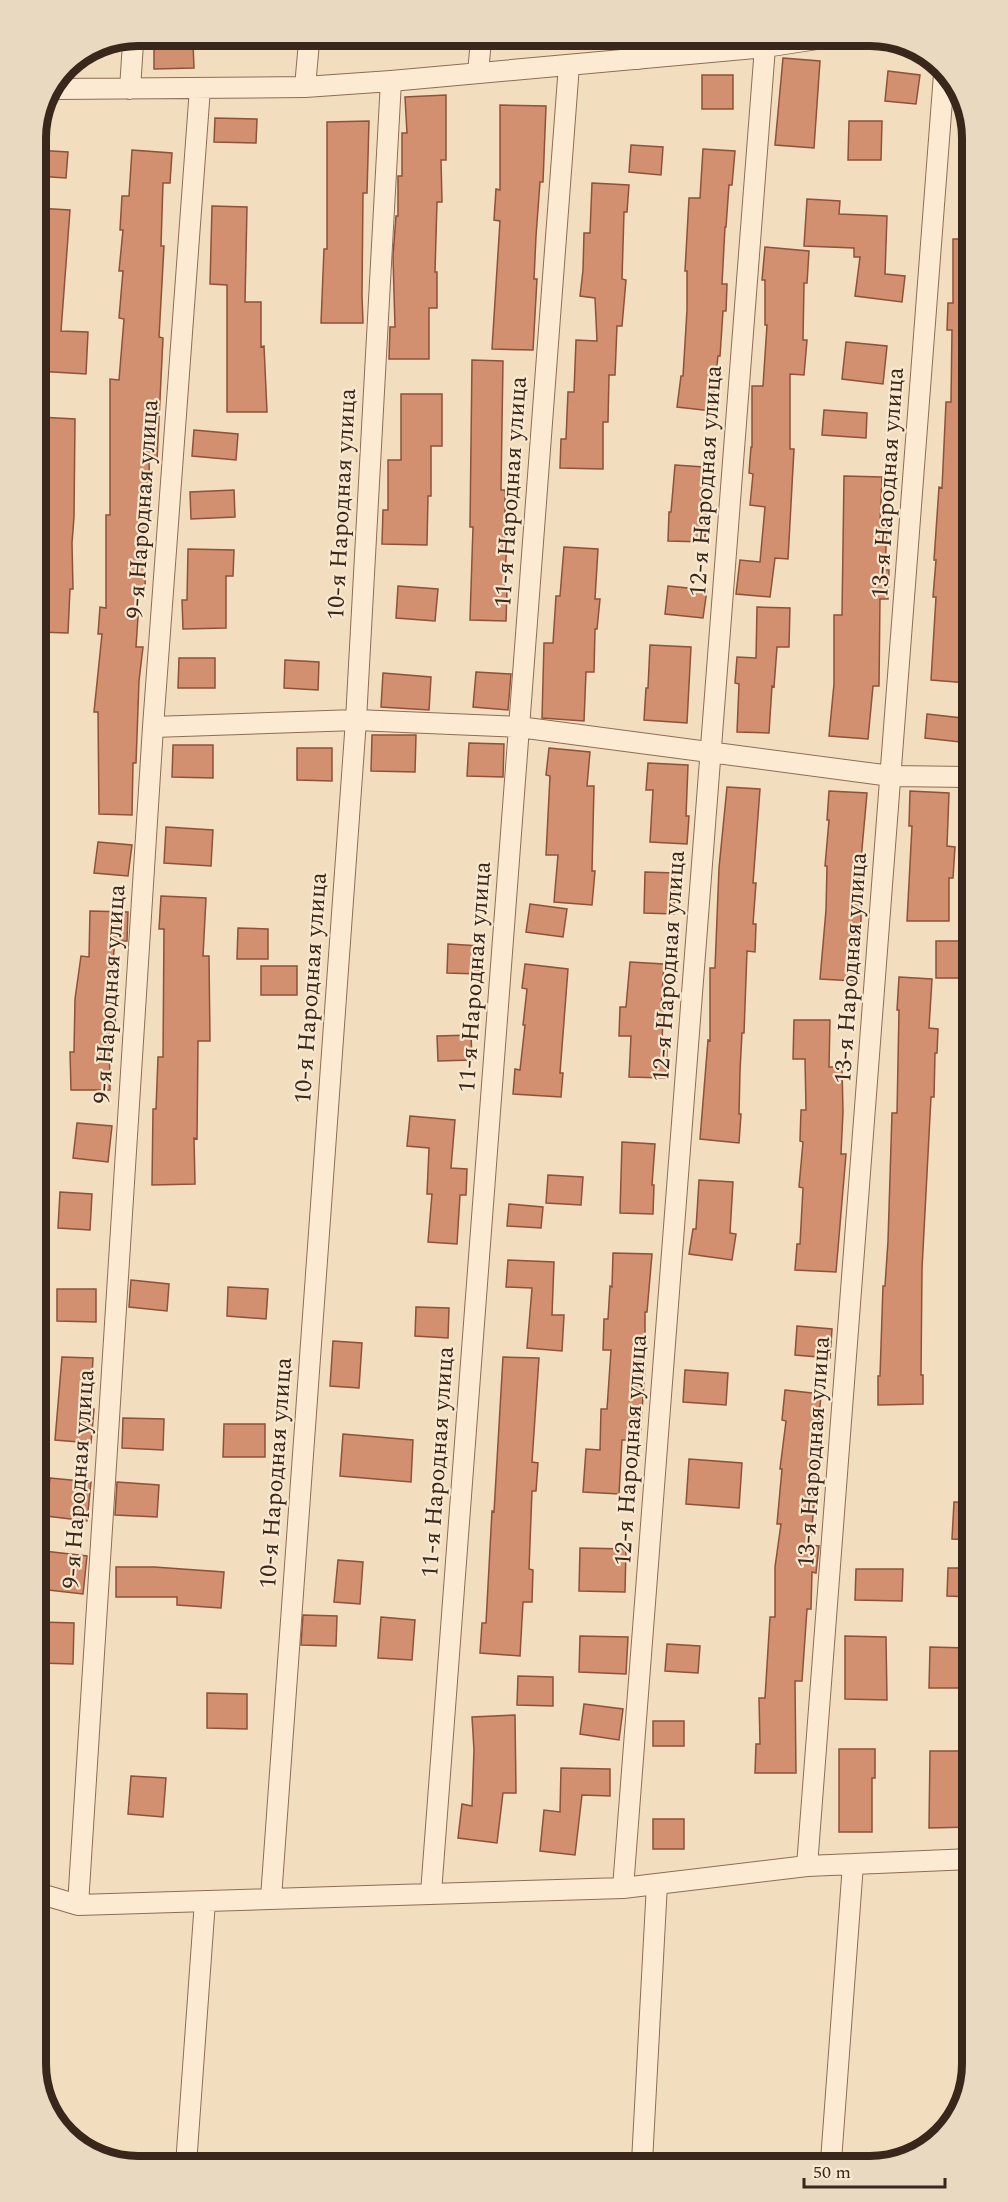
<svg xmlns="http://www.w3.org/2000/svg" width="1008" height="2202" font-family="Spectral,serif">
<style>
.building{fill:#d39071;stroke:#8d5239;stroke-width:1.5}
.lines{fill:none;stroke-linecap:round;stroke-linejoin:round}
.minor-casing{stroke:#8c6d55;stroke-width:22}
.minor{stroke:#fcebd2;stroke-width:20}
.labels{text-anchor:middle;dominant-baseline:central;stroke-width:4.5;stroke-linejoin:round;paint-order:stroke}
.street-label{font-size:24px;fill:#3a271b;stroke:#f8e8cf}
.rim{fill:none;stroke:#3a271b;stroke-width:8}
</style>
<rect width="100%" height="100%" fill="#f2ddbe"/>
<path class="building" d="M154,43h39l1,25 -40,1z
M783,58l37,3 -6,87 -39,-3z
M888,71l32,4 -4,29 -31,-3z
M702,75h31v34h-31z
M446,95v65h-5l1,42h-5l-2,70h2v36h-8v51h-40l1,-32h5l-2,-71 3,-40h2v-40h4v-43h5l-2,-36z
M500,105l46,1 -3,76h-3l-4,54 -2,43h3l-4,71 -41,-1 8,-128 -6,-1 2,-31 4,1z
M215,118l42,1 -1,24 -42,-1z
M369,121l-2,72h-4l-1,103 1,27h-42l3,-74h3v-127z
M849,121h33l-1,39h-33z
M631,145l32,2 -2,28 -32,-3z
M703,149l32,2 -3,34h-3l-3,42h-1l-3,57h5l-1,27h-3l-3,45h-2l-6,55 -35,-4 4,-31h2l4,-66v-39h-2l4,-73h11z
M36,150l32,2 -2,26 -30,-2z
M132,150l40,3 -2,30h-7l-2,63h3l-5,91 4,1 -6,122h-8l1,43h-3l-2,84h-5l-4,60h7l-4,34 -3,82h-3l-1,52 -33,-1 -1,-102h-4l8,-78h-4l2,-27 6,1v-93h4v-136l9,1 5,-61 -5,-1 4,-47h-4l4,-41h-3l2,-34h7z
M592,183l37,2 -2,27h-3l-2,67 4,1 -4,46h-5l-2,49h-6l-1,47h-5v47l-43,-1 1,-29h5l2,-47h6l2,-52 21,1 -2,-43 -15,-2 3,-26 1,-37h6z
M807,199l33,2 -1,13 48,2 -2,58 20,2 -3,26 -47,-6 5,-39h-6v-9l-50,-2z
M212,206l35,1 -2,95h16v45l3,-1 3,66h-40v-127l-17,-1z
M36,208l34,2 -9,121 27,1 -2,42 -49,-3z
M953,239h14l1,444 -37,-3 5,-83h-3l3,-37h-2l2,-29 3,-44 3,1 4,-86h5l1,-72h-5l1,-27h5z
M765,247l44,4 -2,32h-3l-1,57h4l-3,35 -14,-1v75h4l-6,110 -13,-1 -5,39 -34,-3 4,-34 20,2 5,-55 -15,-2 3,-31 -4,-1 2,-26h1v-61h11l4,-61h-2v-45h-3z
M846,342l41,4 -4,38 -41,-5z
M472,360l31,1 -2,129h4v54h2l-3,44h3l-1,33 -36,-1 3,-93h-3z
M401,394h41v52h-11v50h-3l-1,49 -45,-1 1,-34h5v-50h13z
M824,410l43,3 -1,25 -44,-3z
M39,417l36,2 -1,98 -2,26 1,46h-3l-2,44 -30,-1z
M194,430l44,4 -2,26 -44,-4z
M675,465l29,2 -4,45h6l-1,30 -37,-1 1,-29h2z
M844,476l38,1 -2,48h7l-2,45h4l-1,29h-8l-1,87h-6l-5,53 -39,-3 5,-52v-69h8z
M234,490l1,27 -44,2 -1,-27z
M564,547l34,2 -3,50h5l-3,30h-2l-1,43h-8l-2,49 -42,-3 2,-75h9l3,-47h4z
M188,549l46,1 -1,26h-7v52l-43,1 -1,-29h5z
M398,586l40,3 -3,32 -39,-3z
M668,586l39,4 -4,28 -38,-4z
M757,607l33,1 -1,39h-12l-3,40 -2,-1 -3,47 -32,-1 2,-48 -4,-1 2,-26 19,1z
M650,645l41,2 -4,76 -43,-3 2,-32h2z
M179,658h36v30h-37z
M285,660l34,2 -1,28 -34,-2z
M476,672l35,2 -3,36 -35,-3z
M383,673l48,4 -2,33 -48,-3z
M927,714l35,4 -2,24 -35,-4z
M372,735h44l-1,37 -44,-1z
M469,743l35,1 -1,33 -36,-1z
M173,745h40v33l-41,-1z
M297,748h35v33l-35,-1z
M549,748l41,4 -3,34h7l-2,85h3l-3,34 -38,-3 4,-47h-12l4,-79 -4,-1z
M648,763l40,2 -2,51h3l-2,28 -37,-2 3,-52h-7z
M727,787l33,2 -7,94h3l-3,41h3l-1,28 -8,-1 -3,82h-2l-2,38 -1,43h2l-2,29 -39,-4 8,-99 2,1v-73h5l4,-100z
M829,791l38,2 -8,89h2v38l-6,61 -35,-2 6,-69 1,-44h-2l4,-46h-2z
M910,791l39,2 -2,53 8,1 -2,31h-4v43h-42l5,-95h-3z
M166,827l47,3 -2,36 -47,-3z
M98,842l34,3 -4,31 -34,-3z
M645,872l30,1 -1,41 -30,-1z
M161,896l45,2 -3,58h6l1,85h-12l-1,98 -3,-1 1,46 -43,1 1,-76h3l2,-52h5l1,-128h-5z
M530,904l37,5 -4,28 -37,-5z
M90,911l38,1 -1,29h-12l-6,58h7l-1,33 -6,-1 1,59h-39l-1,-38h4l1,-53 6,-43 8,1z
M238,928l30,1v30h-31z
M936,941h33v37h-33z
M448,944l33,2 -2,28 -32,-1z
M630,962l34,2 -3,44h2l-1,40h5l-1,30 -37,-1 2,-41h-12l1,-29h6z
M525,964l43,5 -8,104h3l-2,24 -48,-3 2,-25 5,1 5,-45h-2l4,-36 -5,-1z
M261,966h36v29h-36z
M899,977l33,2 -3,49 9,1 -1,24h-2l-1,44h-3l-9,172 -1,106h2v29l-45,1v-29h2l3,-90h2l3,-45 4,-128h5l2,-103h-2z
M794,1020h36l-1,47h13l1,45 -2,42h5l-10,118 -41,-2 2,-26h3l3,-56 -4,-1 4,-45 -3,-1 1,-31h5l-1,-51h-12z
M471,1035l1,25 -34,1 -1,-25z
M410,1116l45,4 -4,48 16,1 -1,26h-6l-3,49 -29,-2 4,-48h-5l2,-46 -22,-2z
M77,1123l35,3 -4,36 -35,-4z
M622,1142l33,2 -3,41h2l-1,29 -33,-1z
M548,1175l35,2 -2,28 -35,-2z
M699,1180l34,2 -3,51 6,1 -4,26 -43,-6 4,-25h3z
M60,1192l32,2 -2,36 -32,-2z
M509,1204l34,3 -2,21 -34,-2z
M613,1253l39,1 -5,58h-2v56l-5,72h-18l-3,54 -36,-2 3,-43 14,1 1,-41h6l4,-59h-8l1,-31h4l2,-33 2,1z
M508,1260l46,2 -2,53h12l-2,36 -35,-3 5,-60 -26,-1z
M131,1280l38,4 -2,27 -38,-4z
M228,1287l40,2 -2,30 -39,-3z
M57,1289h39v33l-39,-1z
M416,1307l33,1 -1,30 -33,-2z
M797,1326l35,3 -2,29 -35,-3z
M333,1341l29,2 -3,45 -29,-2z
M62,1357l31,1 -3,50 4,1 -3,34 -36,-3z
M503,1357l36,1 -7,104 6,1 -2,28h-4l-3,78 4,1 -1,32h-9l-3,54 -40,-3 2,-30h4l6,-112 2,1z
M685,1370l43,3 -2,32 -43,-3z
M785,1390l36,4 -4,51 3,1 -10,99 9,1 -3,27 -4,-1 -1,37h-4l-5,72h-7l1,92h-41l1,-29h4l-1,-46h6l5,-81h5v-50l6,-43h-4l5,-55h-2l6,-48 -4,-1z
M123,1418l41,1 -1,31 -41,-2z
M224,1424h41v33h-42z
M343,1434l70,6 -2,42 -71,-6z
M689,1459l53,4 -3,45 -53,-4z
M50,1478l41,4 -4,39 -41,-5z
M117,1482l42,3 -2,32 -42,-2z
M954,1502l16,1 1,37 -19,-1z
M580,1548l46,1 -1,43 -46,-1z
M44,1551l43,5 -4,38 -43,-5z
M338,1560l25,2 -3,42 -26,-2z
M116,1567h38l70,5 -3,36 -44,-3v-8h-61z
M948,1568h23v29l-24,-1z
M856,1569h47l-1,32 -47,-1z
M303,1615l34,1 -1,30 -35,-1z
M381,1617l34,3 -3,40 -34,-2z
M40,1622l34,1 -1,41 -33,-1z
M580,1636l48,1 -2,37 -47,-2z
M845,1636l41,1 1,63 -42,-1z
M667,1644l33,2 -2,27 -33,-2z
M930,1647l37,1 -1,40h-37z
M518,1676l35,1v29l-36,-1z
M207,1693l40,1v35l-40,-1z
M584,1704l39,5 -4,31 -39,-6z
M515,1715l1,78h-13l-6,50 -39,-5 4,-34 10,2 2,-56 -2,-33z
M653,1721h31v25h-31z
M839,1749h36v29h-3v54h-33z
M930,1751h41v76l-42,1z
M561,1768l49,1v27l-28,-1 -7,60 -35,-4 4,-41 16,2z
M131,1776l35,2 -3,39 -35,-3z
M653,1819h31v30h-31z"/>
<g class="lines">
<defs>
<path id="minor" d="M638,59l2,-21
M478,73l3,-33
M305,87l4,-45
M55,89l250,-2 86,-6 374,-34 65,-10
M130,89l3,-46
M153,727l203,-7 163,7 372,49 77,1
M807,1866l137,-1792
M623,1888l142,-1841
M431,1893l138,-1828
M41,1894l37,11 545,-17 184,-22 164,-7
M271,1898l85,-1178 35,-639
M78,1905l75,-1178 47,-639
M831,2161l22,-297
M642,2162l15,-278
M186,2165l19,-264"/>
</defs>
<use href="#minor" class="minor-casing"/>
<use href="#minor" class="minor"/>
</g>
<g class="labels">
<g class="street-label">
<text transform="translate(706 481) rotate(-86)">12-я Народная улица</text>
<text transform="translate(888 483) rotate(-86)">13-я Народная улица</text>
<text transform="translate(511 492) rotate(-86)">11-я Народная улица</text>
<text transform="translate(342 504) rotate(-87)">10-я Народная улица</text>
<text transform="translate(143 509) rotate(-86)">9-я Народная улица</text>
<text transform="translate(669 966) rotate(-86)">12-я Народная улица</text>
<text transform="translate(851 968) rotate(-86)">13-я Народная улица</text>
<text transform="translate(475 977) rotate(-86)">11-я Народная улица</text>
<text transform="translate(311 988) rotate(-86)">10-я Народная улица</text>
<text transform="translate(110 994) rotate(-86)">9-я Народная улица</text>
<text transform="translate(631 1450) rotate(-86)">12-я Народная улица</text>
<text transform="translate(814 1452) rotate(-86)">13-я Народная улица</text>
<text transform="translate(438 1462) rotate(-86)">11-я Народная улица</text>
<text transform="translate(276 1473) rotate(-86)">10-я Народная улица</text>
<text transform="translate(79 1479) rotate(-86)">9-я Народная улица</text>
</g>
</g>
<path d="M0 0H1008V2202H0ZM138 46H870A92 92 0 0 1 962 138V2064A92 92 0 0 1 870 2156H138A92 92 0 0 1 46 2064V138A92 92 0 0 1 138 46Z" fill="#e9d9c1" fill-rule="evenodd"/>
<path class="rim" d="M138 46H870A92 92 0 0 1 962 138V2064A92 92 0 0 1 870 2156H138A92 92 0 0 1 46 2064V138A92 92 0 0 1 138 46Z"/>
<path d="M804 2178v9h141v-9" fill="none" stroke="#3a271b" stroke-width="3"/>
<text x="813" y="2178" font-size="18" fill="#3a271b" stroke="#f8e8cf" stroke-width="4.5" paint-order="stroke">50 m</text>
</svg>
